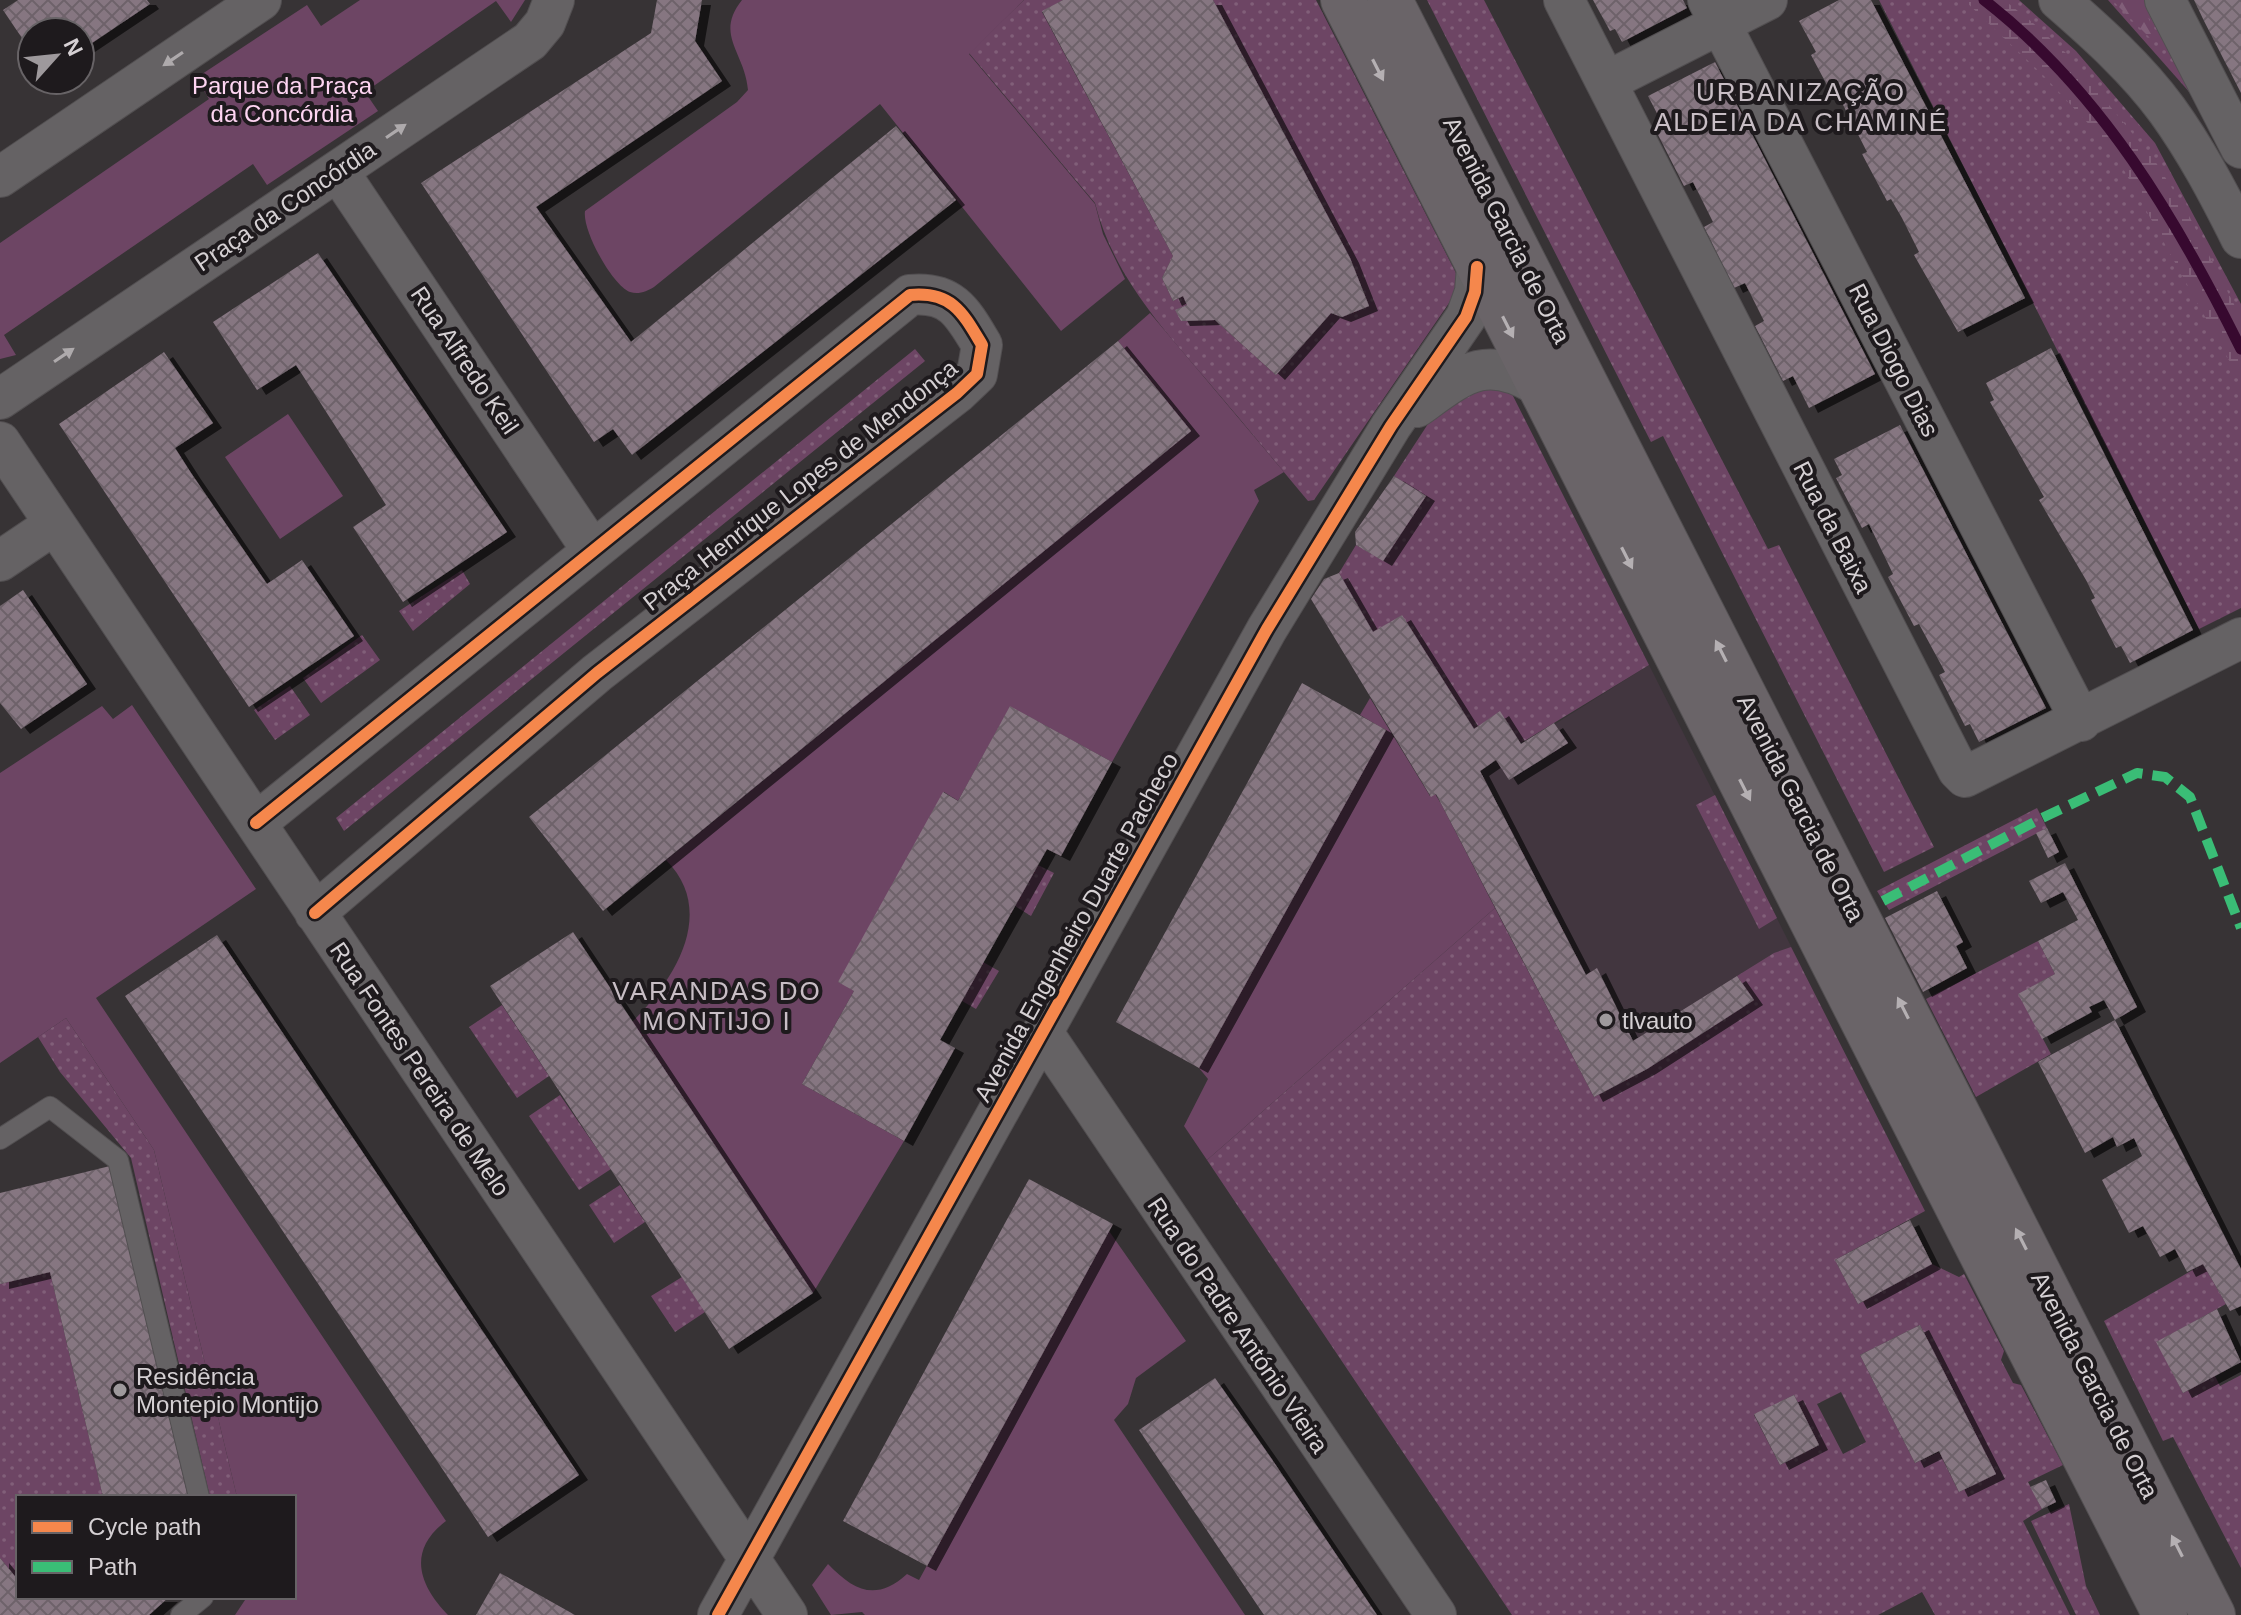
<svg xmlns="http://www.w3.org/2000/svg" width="2241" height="1615" font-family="Arial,sans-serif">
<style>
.built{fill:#42363f}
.grass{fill:url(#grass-dots);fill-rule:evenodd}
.forest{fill:url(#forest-firs)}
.wetland{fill:url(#wetland-marsh)}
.park{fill:#6d4564}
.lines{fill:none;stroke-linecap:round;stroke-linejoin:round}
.stream{stroke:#37092f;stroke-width:11}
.building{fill:url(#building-cross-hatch);filter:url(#shadow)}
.lane-casing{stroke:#524f51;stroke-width:22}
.street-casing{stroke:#524f51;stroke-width:42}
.secondary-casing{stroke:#524f51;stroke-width:46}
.lane{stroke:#656264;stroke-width:20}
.street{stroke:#656264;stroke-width:40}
.secondary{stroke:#6a6468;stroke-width:44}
.quiet{stroke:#3abd76;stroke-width:10;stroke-dasharray:20 10;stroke-linecap:butt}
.cycleway-casing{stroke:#1e1a1d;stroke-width:17}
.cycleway{stroke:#f5874c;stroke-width:12}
.oneway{fill:#aeaaac}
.oneway2{fill:#b5b0b3}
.poi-dot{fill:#9e999c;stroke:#1e1a1d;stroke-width:3}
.labels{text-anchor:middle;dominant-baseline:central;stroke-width:8;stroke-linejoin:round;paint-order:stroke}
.park-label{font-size:24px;fill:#fed5f2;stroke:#1e1a1d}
.street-label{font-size:24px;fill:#d5d0d3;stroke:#1e1a1d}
.poi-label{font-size:24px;fill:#d5d0d3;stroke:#1e1a1d;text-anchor:start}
.neighbourhood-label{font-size:26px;letter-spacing:2px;fill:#c8bec5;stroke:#1e1a1d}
</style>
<defs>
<pattern id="grass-dots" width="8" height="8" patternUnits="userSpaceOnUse" patternTransform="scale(2)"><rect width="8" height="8" fill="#6d4564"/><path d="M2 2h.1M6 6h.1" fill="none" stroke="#815f79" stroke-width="1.8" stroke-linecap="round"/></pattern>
<pattern id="forest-firs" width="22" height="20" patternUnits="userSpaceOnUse" patternTransform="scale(2)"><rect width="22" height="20" fill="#6d4564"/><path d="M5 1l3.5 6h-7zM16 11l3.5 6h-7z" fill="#815f79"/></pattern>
<pattern id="wetland-marsh" width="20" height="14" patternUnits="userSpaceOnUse" patternTransform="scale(2)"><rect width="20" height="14" fill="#6d4564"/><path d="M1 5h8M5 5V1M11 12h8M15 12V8" fill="none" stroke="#815f79"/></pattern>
<pattern id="building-cross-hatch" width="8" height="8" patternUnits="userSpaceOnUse" patternTransform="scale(2)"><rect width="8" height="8" fill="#867681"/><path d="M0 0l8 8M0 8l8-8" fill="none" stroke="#6e626a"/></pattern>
<filter id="shadow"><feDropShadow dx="9" dy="5" stdDeviation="0" flood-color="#0009"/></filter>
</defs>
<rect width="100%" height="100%" fill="#373335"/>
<path class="built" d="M1649,665l153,303 -155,101 -53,28 -158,-303 44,-23z"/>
<path class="grass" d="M1024,0h39l-21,12 131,244 -11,22 11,23 10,-5 4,9 -11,5 5,11 34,-1 61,55 55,-62 11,4 27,-11 -19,-48 -137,-258h103l141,275 -1,16 -7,12 -135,197 -6,1c-34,-41 -68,-82 -103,-123 -46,-54 -92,-104 -110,-175l-126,-150z
M1427,0h57l284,549 11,-4 155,302 -50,25 -221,-436 -12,6z
M1879,0h140l57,51 79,92 86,161v304l-42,21z
M2108,0h40l43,94z
M915,349l10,12 -581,470 -8,-13z
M1486,385l24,5 139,275 -128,78 -21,-31 -26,17 -72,-113 -29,16 -34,-59 17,-28 27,15 42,-64 -31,-20 47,-72z
M462,570l8,14 -57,47 -14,-20z
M362,635l18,25 -59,43 -18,-25z
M290,686l20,29 -35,25 -21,-30z
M1715,795l62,123 -18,11 -63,-124z
M2037,808l10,20 -158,82 -12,-19z
M1038,865l16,8 -23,43 -16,-10z
M1495,908l99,189 53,-28 107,-69 -17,-24 37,-23 17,-6 134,264 -90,49 23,44 74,-40 27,13 5,-3 40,77 -3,9 12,23 8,2 42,80 -35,17 14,27 -19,12 47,94h-135l-13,-23 -44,23h-366l-305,-455zM1920,1325l75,149 -36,18 -20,-40 -24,11 -55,-108zM1841,1392l25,50 -23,12 -26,-50zM1794,1395l25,50 -39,20 -26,-50z
M2038,941l17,33 -36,20 32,60 -75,43 -50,-98z
M983,962l16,9 -23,38 -14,-8z
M502,1005l47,71 -32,22 -48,-71z
M66,1018l88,132 83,347h-27l-79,-339 -71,-86 -22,-35z
M560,1095l51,74 -32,21 -50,-74z
M620,1185l25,37 -31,21 -25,-38z
M2203,1264l23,40 -69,38 26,51 32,-17 5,10 21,-11v193l-68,-131 -10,4 -59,-120z
M50,1272l53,225h-85v83l-18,-22v-274z
M682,1277l23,35 -30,20 -24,-36z
M2069,1504l17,82 14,29h-24l-45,-94z"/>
<path class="forest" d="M2112,0h28l17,37h-8z"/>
<path class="wetland" d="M1964,0h40l28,22 35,32 88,107 32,51 54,106v64l-116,-210 -27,-38 -54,-58z"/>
<path class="park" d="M360,0h165l-14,22 -15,-21 -131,91 13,19 -111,74 -14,-21 -249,171 12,20 -16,4v-116l209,-144 -13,-21 111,-73 14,21z
M742,0h282l-55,54 126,150 8,30 22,45 -64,52 -181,-227 -226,183c-7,4 -15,8 -24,5 -18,-7 -48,-62 -45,-81l152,-109 11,-12c-3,-38 -34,-55 -6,-90z
M1150,313l134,159 -30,18 5,11 -147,261 -102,-55 -52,94 -14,-9 -90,199 -52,93 102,57 -91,152 -181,-271c42,-41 86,-110 34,-162l524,-429 -72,-90z
M288,414l55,82 -63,43 -55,-82z
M1370,698l60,98 6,-2 59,114 -288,252 -23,-34 24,-47 -9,-11 186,-338 -25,-15z
M132,705l124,184 -160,109 350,523c-41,31 -25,66 2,94h-213l12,-18h47v-100h-57l-83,-347 -88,-132 -66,45v-290l102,-67 11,13z
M1109,1231l77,110 -50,37 -8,26 -14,16 131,195h-380l-3,-3 -31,3 -19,-30 16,-21c26,27 48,38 79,10l12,6z"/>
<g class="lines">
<path class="stream" d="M1984,0c117,91 192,218 257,349"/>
</g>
<path class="building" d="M18,0h129l3,4 -70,47v-19h-48v21l-29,-43z
M657,0h45l-7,41 27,40 -186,126 95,135 265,-216 60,74 -324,255 -19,-26 -19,13 -173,-259 230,-150z
M1063,0h150l137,258 19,48 -27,11 -11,-4 -55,62 -61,-55 -34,1 -6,-11 12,-5 -4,-9 -10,5 -11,-23 11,-22 -131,-245z
M1593,0h90l4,8 -65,34 -7,-13 -5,2z
M1839,0h32l154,298 -67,34 -44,-77 5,-3 -17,-34 -11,-19 -4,2 -25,-47 5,-2 -27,-53 -4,3 -25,-47 5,-3 -17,-31z
M2194,0h47v93l-37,-72z
M1715,62l160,312 -66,34 -16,-32 -10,5 -28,-55 9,-5 -19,-38 -11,5 -30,-61 9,-5 -20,-40 -9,4 -30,-59 8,-4 -14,-27z
M318,253l189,279 -104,70 -50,-75 33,-22 -90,-140 -39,25 -44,-68z
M1118,341l73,90 -588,480 -74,-94z
M2051,348l142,282 -63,33 -9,-17 -5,2 -25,-48 4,-2 -9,-18 -47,-80 5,-3 -54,-95 4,-2 -8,-17z
M164,352l49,71 -38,25 16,25 76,111 35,-24 52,76 -105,71 -190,-283z
M1900,425l146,283 -67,34 -9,-18 -5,2 -26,-51 6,-3 -26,-48 -5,2 -26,-49 5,-3 -24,-50 -7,4 -26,-50 6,-3 -8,-16z
M1394,476l32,20 -43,65 -27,-16 -1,-13z
M1339,573l34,59 29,-17 72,114 26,-18 21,33 33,-21 14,20 -59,37 -13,-20 -16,11 106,204 11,-7 36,73 104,-65 17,24 -107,69 -53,28 -158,-303 -5,3 -120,-198 13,-20z
M23,590l64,94 -66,45 -21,-26v-97z
M1302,683l84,47 -187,338 -83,-46z
M1010,706l102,56 -51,94 -14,-7 -107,191 15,8 -51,93 -102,-57 52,-93 -16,-9 105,-190 15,9z
M2047,828l12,24 -11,6 -12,-25z
M2065,863l72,144 -22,13 -11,-20 -15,7 3,5 -50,27 -24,-45 37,-20 -17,-33 40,-21 -15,-28 -22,11 -12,-22z
M1937,891l26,51 -7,4 11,22 -44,24 -38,-74z
M573,932l240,361 -84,56 -239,-363z
M217,935l362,540 -91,62 -363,-541z
M2115,1020l126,249v37l-11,5 -27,-47 -16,8 -12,-23 -15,8 -17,-31 -14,7 -27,-53 40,-24 -8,-18 -17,9 -4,-10 -28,16 -47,-91z
M110,1166l78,331h-85l-53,-225 -50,12v-91z
M1029,1179l84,45 -186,342 -84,-45z
M1910,1220l22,44 -74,40 -23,-44z
M2217,1309l24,53 -58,31 -27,-51z
M1920,1325l76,149 -37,18 -20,-41 -24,12 -55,-108z
M1215,1378l56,80 106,157h-113l-125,-185z
M1794,1395l25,50 -39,20 -26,-51z
M2046,1480l10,22 -14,7 -12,-22z
M0,1558l18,22v17l16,3 4,-3h131l-20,18h-149z
M500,1573l75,42h-99z"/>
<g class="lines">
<defs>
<path id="lane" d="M0,1139l50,-32 68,53 81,337
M181,1615l22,-18"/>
<path id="street" d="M1564,0l394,770 7,7 276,-139
M1708,0l373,721
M2059,0c38,33 78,69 108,110 29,40 52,84 74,128
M2165,0l76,148
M1606,82l161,-82
M338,171l254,379
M0,177l261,-177
M0,399l530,-358 15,-18 9,-23
M1417,407c46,-33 68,-54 122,-21
M0,442l787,1173
M0,561l55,-37
M256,823l654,-528c42,-4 53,18 72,50l-5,29 -20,19 -360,280 -282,240
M1043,1033l393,582
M718,1615l549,-986 124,-203 75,-109 9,-25 2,-25"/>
<path id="secondary" d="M1343,0l822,1615
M1390,0l823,1615"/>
</defs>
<use href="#lane" class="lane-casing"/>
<use href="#street" class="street-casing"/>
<use href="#secondary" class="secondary-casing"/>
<use href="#lane" class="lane"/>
<use href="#street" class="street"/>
<use href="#secondary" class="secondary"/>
<path class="quiet" d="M1883,901l159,-83 95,-45 28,4 25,20 51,131"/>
<defs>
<path id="cycleway" d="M256,823l654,-528c42,-4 53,18 72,50l-5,29 -20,19 -360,280 -282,240
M718,1615l549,-986 124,-203 75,-109 9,-25 2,-25"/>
</defs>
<use href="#cycleway" class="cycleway-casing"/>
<use href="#cycleway" class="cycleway"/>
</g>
<defs><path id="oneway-solid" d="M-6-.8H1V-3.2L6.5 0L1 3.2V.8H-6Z" transform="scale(2)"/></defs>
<g class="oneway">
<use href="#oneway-solid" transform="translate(173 59) rotate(146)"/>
<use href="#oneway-solid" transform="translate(396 131) rotate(-34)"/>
<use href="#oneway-solid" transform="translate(64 355) rotate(-34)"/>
</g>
<g class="oneway2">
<use href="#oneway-solid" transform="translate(1378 70) rotate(63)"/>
<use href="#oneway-solid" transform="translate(1508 327) rotate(63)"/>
<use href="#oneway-solid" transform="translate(1627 558) rotate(63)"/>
<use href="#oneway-solid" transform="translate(1721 651) rotate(-117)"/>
<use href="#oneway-solid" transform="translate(1745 790) rotate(63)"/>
<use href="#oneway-solid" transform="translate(1903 1008) rotate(-117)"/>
<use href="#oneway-solid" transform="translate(2021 1239) rotate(-117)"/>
<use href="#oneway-solid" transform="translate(2177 1546) rotate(-117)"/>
</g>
<g class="poi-dot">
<circle cx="1606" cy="1020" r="8"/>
<circle cx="120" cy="1390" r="8"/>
</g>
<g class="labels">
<g class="park-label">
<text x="282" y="85">Parque da Praça<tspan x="282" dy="28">da Concórdia</tspan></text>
</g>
<g class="street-label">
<text transform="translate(285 206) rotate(-34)">Praça da Concórdia</text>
<text transform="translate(1507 230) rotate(63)">Avenida Garcia de Orta</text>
<text transform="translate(465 360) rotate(56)">Rua Alfredo Keil</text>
<text transform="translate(1894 360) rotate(63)">Rua Diogo Dias</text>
<text transform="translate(800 485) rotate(-38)">Praça Henrique Lopes de Mendonça</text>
<text transform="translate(1833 527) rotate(63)">Rua da Baixa</text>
<text transform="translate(1801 808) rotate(63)">Avenida Garcia de Orta</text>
<text transform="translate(1076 927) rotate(-61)">Avenida Engenheiro Duarte Pacheco</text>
<text transform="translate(420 1069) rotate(56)">Rua Fontes Pereira de Melo</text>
<text transform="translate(1238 1325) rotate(56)">Rua do Padre António Vieira</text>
<text transform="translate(2095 1385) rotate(63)">Avenida Garcia de Orta</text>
</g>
<g class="poi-label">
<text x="1622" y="1020">tlvauto</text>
<text x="136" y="1376">Residência<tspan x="136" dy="28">Montepio Montijo</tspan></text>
</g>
<g class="neighbourhood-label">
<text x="1801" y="92">URBANIZAÇÃO<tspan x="1801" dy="30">ALDEIA DA CHAMINÉ</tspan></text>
<text x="717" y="991">VARANDAS DO<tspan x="717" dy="30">MONTIJO I</tspan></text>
</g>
</g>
<rect x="16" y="1495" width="280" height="104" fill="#1e1a1d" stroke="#676366" stroke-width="2"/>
<rect x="32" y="1521" width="40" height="12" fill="#f5874c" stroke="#676366" stroke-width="2"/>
<text x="88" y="1535" font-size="24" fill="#d5d0d3">Cycle path</text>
<rect x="32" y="1561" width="40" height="12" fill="#3abd76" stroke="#676366" stroke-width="2"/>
<text x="88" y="1575" font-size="24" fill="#d5d0d3">Path</text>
<g transform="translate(56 56) rotate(63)"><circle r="38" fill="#1e1a1d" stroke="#676366" stroke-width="2"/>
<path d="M0-6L14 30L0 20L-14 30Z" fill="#9e999c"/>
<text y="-12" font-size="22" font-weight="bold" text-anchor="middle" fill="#d5d0d3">N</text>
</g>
</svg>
